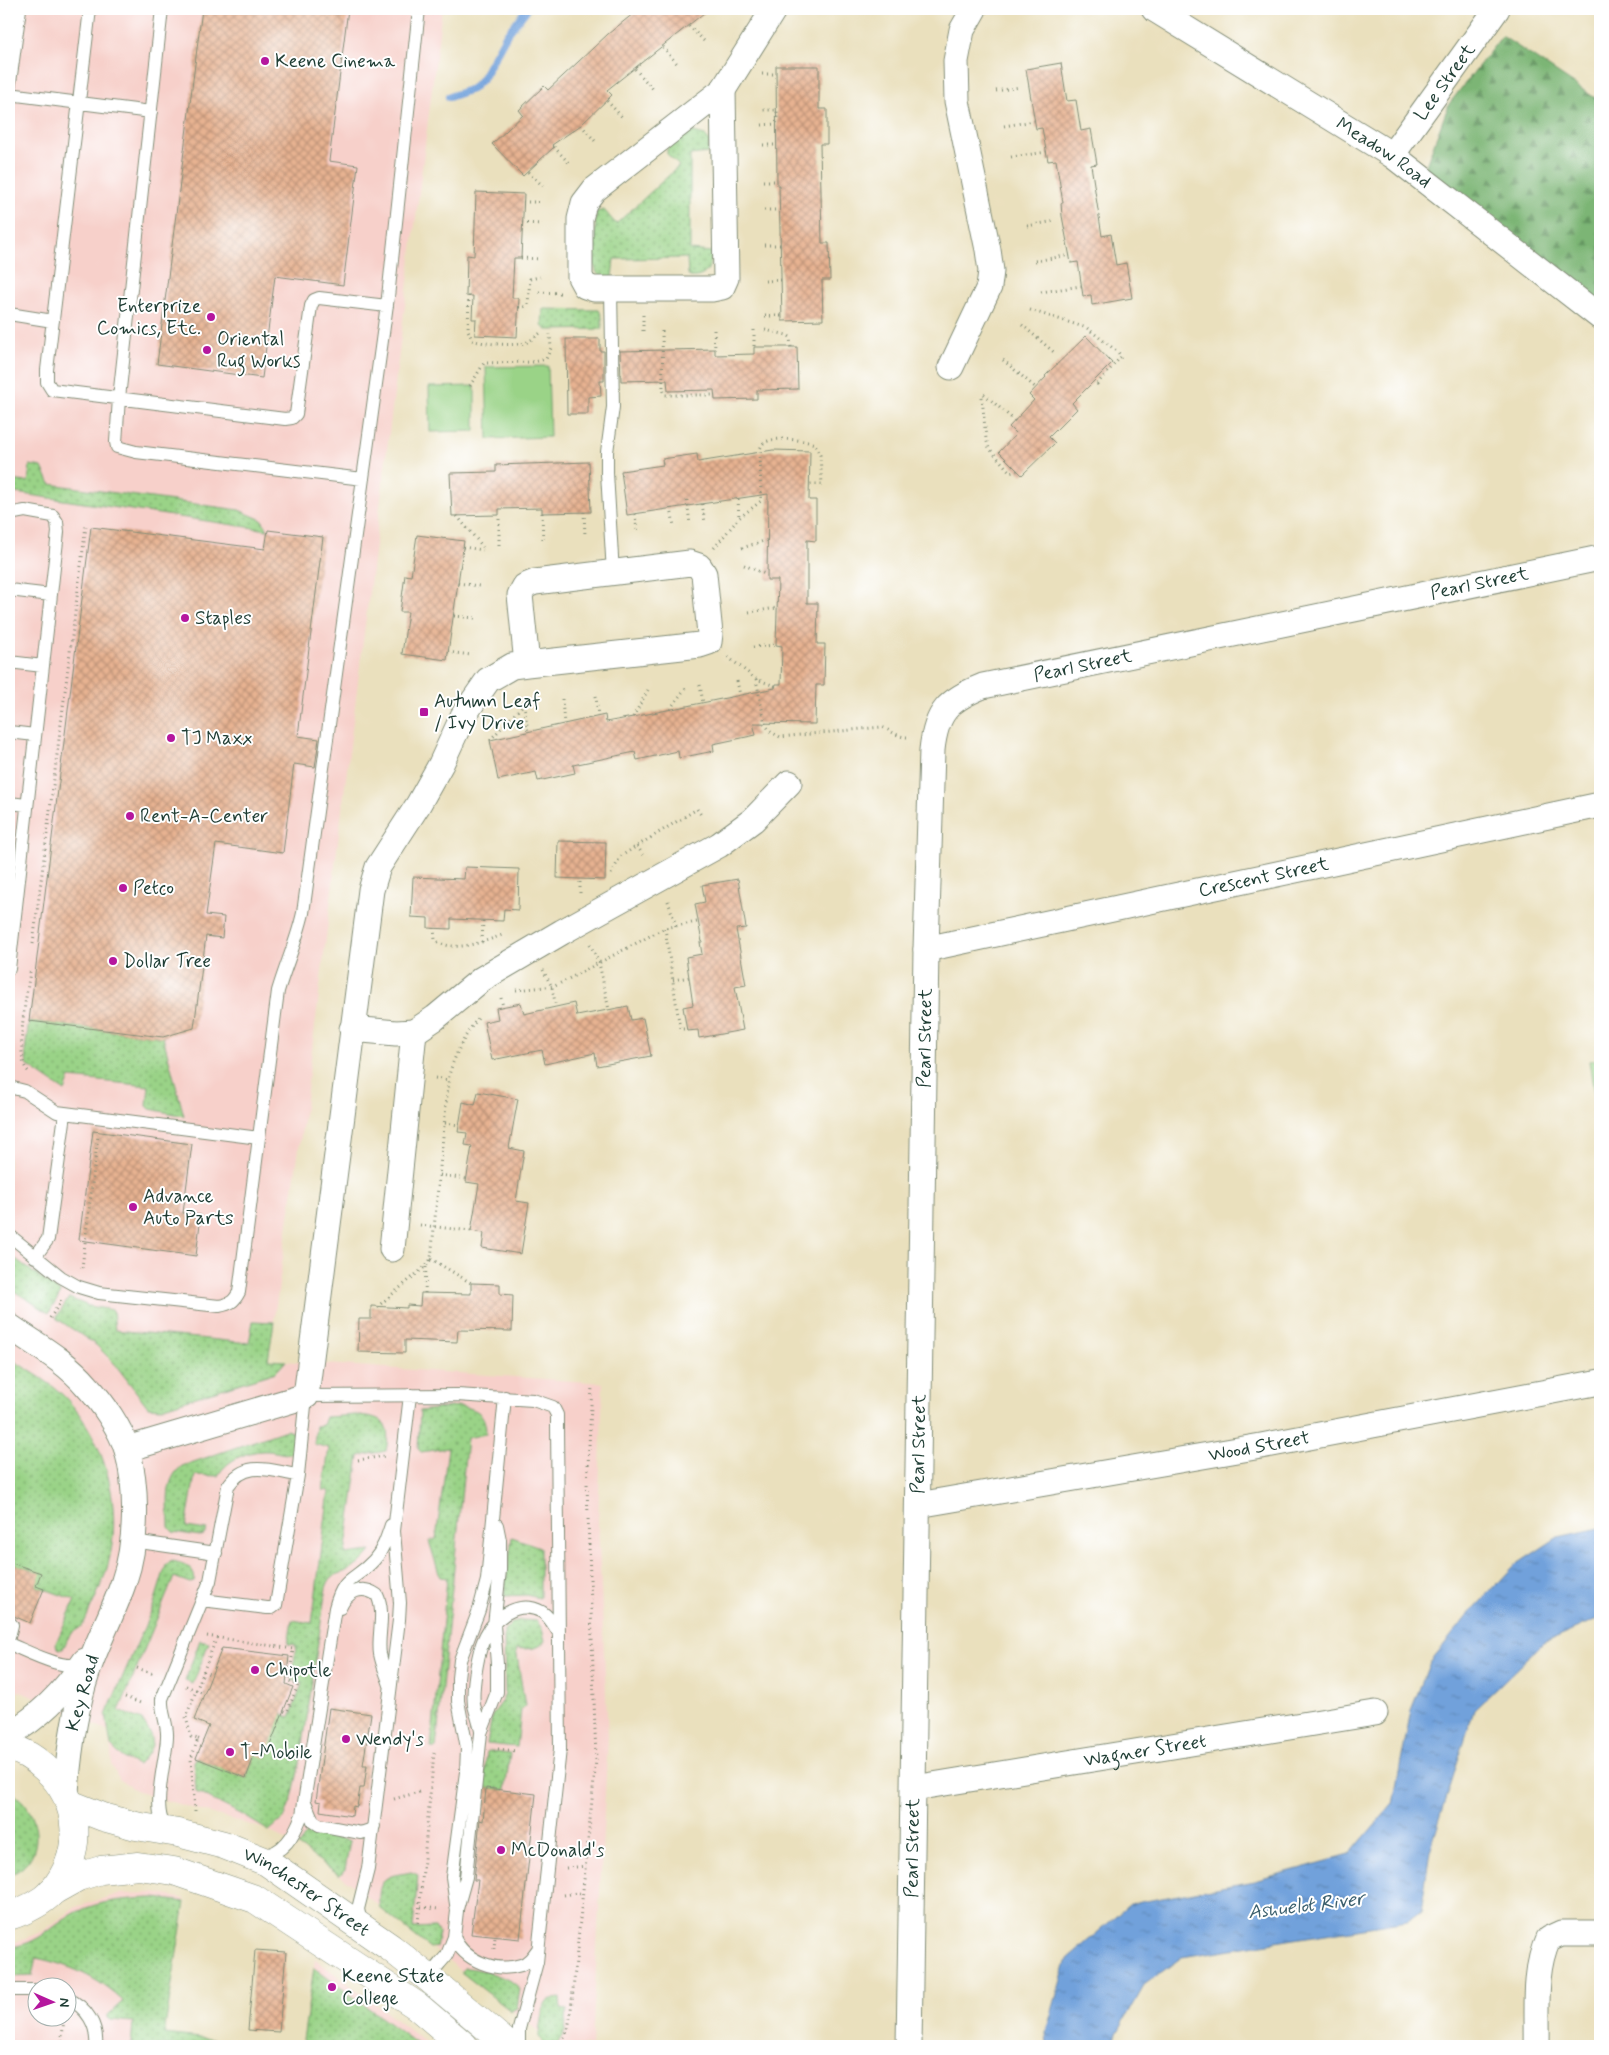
<svg xmlns="http://www.w3.org/2000/svg" width="1609" height="2055" font-family="Mynerve,sans-serif">
<style>
.built{fill:#f7d0ca;fill-rule:evenodd}
.grass{fill:url(#grass-dots);stroke:#5c885e}
.forest{fill:url(#forest-firs);stroke:#4d7954}
.park{fill:#9ad387;stroke:#5c885e}
.water{fill:url(#water-ripples);stroke:#486f88}
.lines{fill:none;stroke-linecap:round;stroke-linejoin:round}
.stream{stroke:#71a1db;stroke-width:8}
.building{fill:url(#building-cross-hatch)}
.lane-casing{stroke:#848e78;stroke-width:14}
.street-casing{stroke:#848e78;stroke-width:27}
.secondary-casing{stroke:#848e78;stroke-width:29}
.path{stroke:#848e78;stroke-width:3;stroke-dasharray:1 4;stroke-linecap:butt}
.lane{stroke:#fff;stroke-width:12}
.street{stroke:#fff;stroke-width:25}
.secondary{stroke:#fff;stroke-width:28}
.poi-dot{fill:#b5179e;stroke:#fff;stroke-width:2}
.labels{text-anchor:middle;dominant-baseline:central;stroke-width:4;stroke-linejoin:round;paint-order:stroke}
.poi-label{font-size:19px;fill:#1f3d34;stroke:#fff;text-anchor:start}
.street-label{font-size:19px;fill:#1f3d34;stroke:#fff}
.water-label{font-size:20px;font-style:italic;fill:#3c606e;stroke:#fff}
</style>
<defs>
<pattern id="grass-dots" width="8" height="8" patternUnits="userSpaceOnUse" patternTransform="scale(1.25)"><rect width="8" height="8" fill="#9ad387"/><path d="M2 2h.1M6 6h.1" fill="none" stroke="#7dac6f" stroke-width="1.8" stroke-linecap="round"/></pattern>
<pattern id="forest-firs" width="22" height="20" patternUnits="userSpaceOnUse" patternTransform="scale(1.25)"><rect width="22" height="20" fill="#7bb574"/><path d="M5 1l3.5 6h-7zM16 11l3.5 6h-7z" fill="#649460"/></pattern>
<pattern id="water-ripples" width="26" height="14" patternUnits="userSpaceOnUse" patternTransform="scale(1.25)"><rect width="26" height="14" fill="#71a1db"/><path d="M2 4q2-2 4 0t4 0M15 11q2-2 4 0t4 0" fill="none" stroke="#5c84b2"/></pattern>
<pattern id="building-cross-hatch" width="8" height="8" patternUnits="userSpaceOnUse" patternTransform="scale(1.25)"><rect width="8" height="8" fill="#e7b291"/><path d="M0 0l8 8M0 8l8-8" fill="none" stroke="#bb9277"/></pattern>
</defs>
<rect width="100%" height="100%" fill="#fff"/>
<filter id="ink" filterUnits="userSpaceOnUse"><feTurbulence type="fractalNoise" baseFrequency=".02" numOctaves="2"/><feDisplacementMap in="SourceGraphic" scale="10" xChannelSelector="R" yChannelSelector="G"/><feConvolveMatrix kernelMatrix="1 2 1 2 8 2 1 2 1" color-interpolation-filters="sRGB"/></filter>
<filter id="wash" filterUnits="userSpaceOnUse"><feTurbulence type="fractalNoise" baseFrequency=".0096" numOctaves="4" result="noise"/><feDisplacementMap in="SourceGraphic" scale="20" xChannelSelector="R" yChannelSelector="G"/><feGaussianBlur stdDeviation="1.12" result="paint"/><feColorMatrix in="noise" values="0 0 0 0 0 0 0 0 0 0 0 0 0 0 0 0 0 1.4 0 .05"/><feComposite in="paint" operator="in"/></filter>
<g filter="url(#wash)">
<rect width="100%" height="100%" fill="#eae0bd"/>
<path class="built" d="M9,9h433l-138,1105 -36,246 335,23 -5,139 10,214 -16,310h-35l-221,-174 -38,-26 -33,-17 -118,-34 -17,-8 -12,-9 -6,-13 -3,-34 -90,-40 -10,8z
M154,1893l31,6 -21,135 109,12h-264v-104h8l26,-11 33,-24 42,-13zM38,1988h30v30h-30z
M315,1959l63,47 52,40h-128z"/>
<path class="grass" d="M690,131l15,4 4,7 -1,11 -18,2v95l22,2c0,14 -6,27 -22,25l-2,-3 -1,-16 -73,1 -2,19 -9,1 -6,-6 -3,-8 2,-53 8,-2 12,14 63,-58 -12,-12v-5z
M543,309l56,1 3,7v12l-55,1 -5,-4z
M30,465l12,2 8,17 189,26 23,10 6,10 -259,-38v-12l19,2z
M29,1021l134,16 21,79 -34,-7 -3,-3 2,-20 -79,-8 -5,13 -38,-26 -2,-14z
M9,1254l52,39 -12,20 -40,-25z
M69,1298l20,8 24,4 2,20 134,13 4,-22 21,1 -6,38 18,1 -10,11 -115,36 -13,-1 -34,-44 -18,-18 -40,-27z
M9,1358c19,12 40,23 56,39 39,41 57,104 45,159 -4,22 -16,44 -25,65 -3,7 -8,8 -13,12 -4,3 -6,10 -8,14l-4,2 -3,-1 -1,-5 19,-43 -39,-14 4,-13 -31,-11z
M459,1406c19,3 27,7 27,28l-19,4 -31,310h-5l16,-170 -7,-1 -11,-36 7,-2 12,-91 -27,4 -3,-3 2,-38z
M355,1415c27,1 37,7 31,36l-27,5 -14,98 26,-3c-5,6 -11,13 -18,17 -13,8 -21,2 -27,20l-25,170 -9,40 -7,19 -16,14 -28,-17 -45,-22 -2,-30 2,-4 50,20 9,-24 27,-40 8,3 12,-33 -10,-4 4,-35 -8,-1 4,-24 20,3 17,-132 -6,-1 6,-42 -15,-4 2,-18 7,-1 3,-8z
M286,1430l9,3 2,8 -2,12c-9,3 -19,-2 -28,-2 -18,-1 -41,9 -49,25l-23,-1 -9,52 21,3 -3,5 -4,1 -27,-4 -4,-5c0,-22 -6,-46 13,-61z
M512,1537l28,10v51l-14,-3 -22,1z
M172,1561c12,2 25,7 22,21l-4,1 -16,-6 -55,134 23,9 8,13 2,12 -3,7 -11,13 -15,-7 -12,-12 -5,-31 47,-108 13,-42z
M521,1620l16,1 5,8 3,12c-7,10 -18,7 -29,8l9,57 -4,4 -4,37 -30,-3 5,-29 10,-13 3,-9 -1,-62 9,-9z
M200,1640l9,2 -16,42 -8,-3z
M487,1751l23,3 -5,36 -22,-2z
M9,1791c33,17 39,70 0,84z
M310,1829l15,7 25,5 -5,28 -5,6 -42,-29z
M411,1872l7,3 -5,53 22,-1 4,6 -3,14 -6,1 -50,-40c-2,-8 -2,-25 7,-30 6,-4 17,-4 24,-6z
M154,1898l31,4 -21,132 109,12h-142l2,-24 -22,-2 -3,-2v-3l15,-14c-26,-24 -53,-36 -87,-43l-4,18 -23,1v-30c30,-2 44,-23 68,-35 24,-12 51,-13 77,-14z
M314,1968l106,78h-118z
M464,1968c12,-1 49,10 56,21l-3,19 -6,3 -50,-39z
M560,1998l1,11 6,1 -2,21 -9,15h-8l-9,-9c0,-8 3,-31 9,-36 3,-3 8,-2 12,-3z"/>
<path class="forest" d="M1502,36l93,62 5,-5v210l-175,-135 24,-64z"/>
<path class="park" d="M548,366l2,71 -62,2 -2,-72z
M475,386v45l-45,1 -1,-45z
M1600,1059v73l-11,-71z"/>
<path class="water" d="M1600,1528v90l-57,25 -69,67 -44,141 -9,60 -14,10 -225,36 -38,28 -28,50 -1,11h-68l-1,-14 21,-73 63,-55 124,-23 95,-26 44,-52 18,-93 19,-48 38,-47 46,-49 44,-29z"/>
<g class="lines">
<path class="stream" d="M449,97l23,-8 10,-10 25,-45 20,-25"/>
</g>
<g id="blocks">
<path class="building" d="M202,9h146l-19,152 29,4 -15,120 -68,-9 -13,102 -105,-14z
M639,9h70l-102,81 5,5 -31,30 -29,20 2,2 -31,29 -31,-32 31,-29 -4,-5 25,-24 4,4 60,-56z
M1061,63l6,38 9,-1 5,31 10,-2 6,35 -6,1 11,71 9,-2 5,31 10,-2 6,35 -40,7 -1,-10 -8,1 -5,-34 -7,1 -9,-47 -1,-13h2l-7,-43 -8,1 -6,-33 -6,1 -10,-60z
M776,66h43v43h8v35h-7l2,99h7l1,37h-8l1,40 -41,1 -3,-136h-2z
M476,192l48,2 -3,64h-7l-2,40h7l-2,39 -42,-2 1,-16h-4l1,-23h-7l1,-41 7,1z
M1086,336l26,27 -40,40 5,6 -28,28 6,6 -33,32 -23,-23 17,-18 -7,-7 25,-27 -5,-5 17,-18 -1,-1z
M566,339h34v12h4v30h-4l1,15 -13,1v17h-21z
M754,347h43l1,42 -41,1v9l-42,1 -1,-10 -46,1 -1,-11 -46,1 -1,-30 95,-2v6l39,-1z
M773,450l37,1 -1,49h7v41l-9,-1v63h11l-1,41h8l-1,41h-8l-1,39 -62,-1 3,12 -43,9 1,7 -35,7 -1,-7 -41,9 -2,-8 -62,13 2,8 -37,8 -2,-9 -38,8 -8,-40 115,-25 1,7 27,-5 142,-29 1,-4h5l1,-38 -6,-1 2,-65h-11l1,-86 -141,21 -6,-44 42,-6 -1,-6 35,-5 1,8z
M589,462l2,50 -49,1v-5l-43,1v6l-47,1 -2,-43 46,-1v-7z
M91,527l174,22 3,-19 55,7 -25,199 21,3 -4,28 -21,-3 -11,89 -67,-9 -10,71 18,2 -2,21 -16,-2 -12,92 -31,9 -134,-16z
M417,535l47,6 -17,119 -45,-6 6,-42h-8l5,-37 6,1z
M558,841l48,1 -1,38 -48,-2z
M465,867l54,2 -1,41 -14,-1 -1,12 -52,-2v10l-23,-1v-10l-17,-1 2,-40 51,2z
M738,879l8,49 -10,1 10,56 -11,2 8,43 -44,8 -1,-8 -11,1 -4,-24 10,-2 -7,-48 16,-3 -2,-12h2l-7,-38 10,-2 -3,-17z
M521,1003l3,11 50,-11 3,13 51,-10 3,14 12,-2 8,38 -54,10 -2,-13 -50,11 -3,-14 -50,10 -8,-38 14,-3 -2,-11z
M478,1092l40,7 -9,49 15,3 -8,50 13,2 -8,51 -39,-6 2,-15 -13,-2 8,-47 -13,-2 6,-36 -7,-1 2,-12 -9,-1 5,-30 12,3z
M93,1131l99,13 -9,69 18,2 -5,41 -117,-16z
M471,1283l29,1v10l13,1 -1,36 -54,-1 -1,12 -52,-2v13l-47,-1 1,-33h12v-13l36,2v-3l13,1 1,-13 50,1z
M9,1562l32,11 -5,13 8,3 -14,34 -21,-9z
M222,1648l67,8 -3,28 7,3 -28,71 -10,-4 -9,24 -50,-20 13,-32 -15,-6z
M329,1708l42,6 -8,51h4l-3,23h-4l-3,19 -4,-1 -1,10 -32,-5 1,-9 -5,-1z
M486,1788l50,6 -16,145 -49,-5 7,-54h-4l6,-60 3,1z
M255,1950l31,2 -7,80 -31,-2z"/>
</g>
</g>
<g filter="url(#ink)">
<use href="#blocks" fill-opacity="0" stroke="#848e78" stroke-width="1"/>
<g class="lines">
<defs>
<path id="lane" d="M90,9l-43,361v12l5,8 233,29 7,-1 4,-4 15,-108 3,-6 5,-2 68,8
M162,9l-43,389 -3,44 1,5 19,5 227,27
M9,90l11,-81
M9,94l142,18
M611,289l2,118 -6,45v21l6,100
M9,314l44,7
M9,514l16,-3 28,5 4,6 1,10 -49,437
M9,590l42,5
M9,662l34,4
M9,732l26,3
M9,803l18,2
M9,1087l16,4 32,21 202,26
M9,1235l52,42 18,10 20,6 120,13c11,-2 15,-4 20,-14l39,-301c8,-27 19,-51 25,-78l85,-616 31,-288
M35,1257l13,-18 17,-125
M133,1541l83,12
M202,1600l65,8h5l4,-3 22,-130 8,-79 151,-1 76,5 20,7 4,8v10l3,324 -23,213 -18,67v17
M340,1608c7,-16 21,-24 37,-13 9,18 0,40 3,59 2,11 7,21 10,31
M9,1622l3,3 -3,12
M9,1644c16,6 58,29 72,18
M481,1731c-2,-9 -5,-18 -7,-26 -2,-16 3,-46 8,-61 8,-24 35,-46 60,-32 8,5 12,14 17,21
M305,1802l8,19 6,4 42,8 9,-3 4,-4
M169,1830c-21,-14 -2,-72 -2,-93 1,-13 -6,-24 -5,-38l48,-118 18,-95c18,-27 43,-15 70,-11
M261,1856c23,-2 33,-21 41,-41l33,-207c9,-34 19,-26 39,-48 9,-10 13,-23 17,-35
M457,1909l9,-32 15,-144 16,-41v-28l-3,-39 6,-55v-30l-3,-15
M361,1923l-3,-14 10,-40 31,-249 1,-17 -6,-72 16,-136
M454,1937c10,24 42,36 67,28 8,-3 12,-9 17,-16
M423,1971l12,-2 5,-6 7,-8 7,-18 3,-26 -5,-34 14,-105 1,-24 -9,-47v-23l2,-18 19,-50 8,-30 18,-183
M9,1990h29
M68,1999c19,8 30,27 28,47"/>
<g id="street">
<path id="s1" d="M1154,9l238,146 208,162"/>
<path d="M723,90l3,188 -4,9 -10,2h-118l-9,-3 -5,-9v-58l4,-16 10,-13z"/>
<path d="M723,90l51,-81"/>
<path id="s2" d="M1392,155l105,-146"/>
<path d="M951,367l38,-80 2,-16 -3,-21 -31,-149 -1,-40 6,-31 12,-21"/>
<path id="s3" d="M926,949l674,-144"/>
<path d="M352,1029l44,4 18,-1"/>
<path d="M392,1249l22,-217 21,-14 47,-39 80,-47 157,-87 34,-25 36,-37"/>
<path d="M9,1326c26,18 57,35 78,60 15,16 34,43 40,64 11,38 10,94 -3,131 -10,31 -27,60 -37,92 -13,39 -18,78 -21,119"/>
<path d="M127,1449l179,-53 65,-506 7,-23 40,-62 23,-41 22,-48 25,-36 24,-14 15,-2 173,-19 9,-3 1,-8 -6,-60 -5,-8 -9,-3 -155,19 -10,4 -5,9 7,69"/>
<path id="s4" d="M918,1505l343,-59 339,-64"/>
<path d="M9,1734c31,-17 56,-43 76,-73"/>
<path id="s5" d="M914,1788l461,-75"/>
<path id="s6" d="M909,2046l17,-1097 6,-199c4,-38 16,-50 51,-64l617,-128"/>
<path d="M1537,2046c1,-35 -4,-74 11,-107l13,-6h39"/>
</g>
<g id="secondary">
<path d="M9,1748c13,2 26,11 36,20 37,33 39,86 7,124 -12,12 -28,19 -43,24"/>
<path id="s7" d="M70,1804l33,13 33,9 42,7 46,12 43,17 124,86 40,32 78,66"/>
<path d="M51,1892l27,-15 23,-7 37,-4 36,5 81,28 162,107 47,40"/>
</g>
</defs>
<use href="#lane" class="lane-casing"/>
<use href="#street" class="street-casing"/>
<use href="#secondary" class="secondary-casing"/>
<path class="path" d="M689,26l17,17
M663,47l16,19
M635,69l18,20
M762,74h14
M996,91l24,-4
M607,101l15,16
M581,125l14,16
M762,125l13,-1 2,-3v-11h-14
M1004,126l30,-5
M763,145h14
M554,147l15,16
M1011,157l36,-5
M528,172l15,14
M763,181h14
M523,202h20
M764,210h15
M522,223l20,1
M1027,226l28,-5
M764,245h16
M521,258l19,1
M1035,261l35,-6
M765,281l16,-1
M539,292l21,1
M1041,292l40,-6
M469,296l-1,34 4,10c10,4 42,6 53,3 6,-2 11,-7 17,-11
M519,307h5l4,-3 2,-25 10,-2
M1030,310l57,18 31,24 3,5 -2,2 -22,25 -3,-3
M643,315v17
M765,316h17
M1022,325l34,29
M714,330l1,19
M754,330v17
M765,330l22,5 3,2 1,10
M662,331l1,58 2,6h49
M1003,360l33,28
M470,386l14,-23 50,-1 12,-3 5,-11 -1,-14
M984,394l31,27
M982,397l4,42 3,9 21,24 8,-2
M738,499l1,19
M687,500l3,24
M702,504l3,18
M671,508l3,18
M584,512l1,24
M542,513l1,27
M635,514l2,16
M457,516l26,31
M499,545v-30
M463,547l20,3
M714,548l25,-30 22,-17 -1,-52c2,-4 3,-7 8,-8 10,-4 37,-1 47,3l5,11 2,29h-13
M742,548l25,-8
M744,565l23,10
M458,583l21,3
M749,612l28,-4
M454,616l21,2
M753,647l23,-2
M448,652l23,3
M728,657l28,22 19,7
M756,679l9,45 6,8 9,5 102,-10c10,4 16,11 28,10
M737,681l3,14
M700,685l3,18
M596,696l2,20
M562,699l2,25
M524,704l4,28
M670,709l17,-23
M633,717l15,-27
M490,740l34,-36
M637,846l8,12
M611,874l10,-18 76,-47 4,6
M580,893v-14
M668,901l8,25
M434,928l1,12c18,14 51,1 70,-6
M665,928l15,101h7
M482,942l1,-21
M33,944l53,-418
M590,944l9,19 10,47
M543,970l9,17 4,20
M673,980l17,-3
M516,990l39,-4 110,-58 32,-6
M501,998l2,9
M28,1071c-14,-13 -1,-79 2,-99
M435,1078l14,2
M445,1123l14,2
M440,1175l27,4
M420,1225l51,6
M431,1259l40,24
M82,1268l16,-133
M425,1293l1,-27
M377,1307l49,-41 5,-7 18,-184c6,-21 17,-43 31,-59
M50,1318l12,-18
M358,1460l27,-4
M207,1636l86,13 -4,32 9,4 -11,27 -3,-1
M137,1668l17,6
M203,1671l8,4
M186,1686l18,7
M125,1697l18,7
M198,1739l5,2
M498,1749l19,2
M394,1799l25,-7
M195,1811l-4,-52 7,-20 -7,-2 -5,-20 30,-78
M566,1868l20,-2
M564,1895l19,-3
M421,1907l18,2
M418,1923l16,-170
M494,1949l1,-12
M61,2046l3,-27
M559,2046l9,-16 3,-20 25,-250 -9,-274 5,-100"/>
<use href="#lane" class="lane"/>
<use href="#street" class="street"/>
<use href="#secondary" class="secondary"/>
</g>
</g>
<g class="poi-dot">
<circle cx="265" cy="61" r="5"/>
<circle cx="211" cy="317" r="5"/>
<circle cx="207" cy="350" r="5"/>
<circle cx="185" cy="618" r="5"/>
<rect x="419" y="707" width="10" height="10" rx="2.5"/>
<circle cx="171" cy="738" r="5"/>
<circle cx="130" cy="816" r="5"/>
<circle cx="123" cy="888" r="5"/>
<circle cx="113" cy="961" r="5"/>
<circle cx="133" cy="1207" r="5"/>
<circle cx="255" cy="1670" r="5"/>
<circle cx="346" cy="1739" r="5"/>
<circle cx="230" cy="1752" r="5"/>
<circle cx="501" cy="1850" r="5"/>
<circle cx="332" cy="1987" r="5"/>
</g>
<g class="labels">
<g class="poi-label">
<text x="275" y="61">Keene Cinema</text>
<text x="201" y="306" text-anchor="end">Enterprize<tspan x="201" dy="22">Comics, Etc.</tspan></text>
<text x="217" y="339">Oriental<tspan x="217" dy="22">Rug Works</tspan></text>
<text x="195" y="618">Staples</text>
<text x="434" y="701">Autumn Leaf<tspan x="434" dy="22">/ Ivy Drive</tspan></text>
<text x="181" y="738">TJ Maxx</text>
<text x="140" y="816">Rent-A-Center</text>
<text x="133" y="888">Petco</text>
<text x="123" y="961">Dollar Tree</text>
<text x="143" y="1196">Advance<tspan x="143" dy="22">Auto Parts</tspan></text>
<text x="265" y="1670">Chipotle</text>
<text x="356" y="1739">Wendy's</text>
<text x="240" y="1752">T-Mobile</text>
<text x="511" y="1850">McDonald's</text>
<text x="342" y="1976">Keene State<tspan x="342" dy="22">College</tspan></text>
</g>
<g class="street-label">
<text stroke="none"><textPath href="#s2" startOffset="90">Lee Street</textPath></text>
<text stroke="none"><textPath href="#s1" startOffset="271">Meadow Road</textPath></text>
<text stroke="none"><textPath href="#s6" startOffset="1891">Pearl Street</textPath></text>
<text stroke="none"><textPath href="#s6" startOffset="1486">Pearl Street</textPath></text>
<text stroke="none"><textPath href="#s3" startOffset="345">Crescent Street</textPath></text>
<text stroke="none"><textPath href="#s6" startOffset="1008">Pearl Street</textPath></text>
<text stroke="none"><textPath href="#s6" startOffset="602">Pearl Street</textPath></text>
<text stroke="none"><textPath href="#s4" startOffset="346">Wood Street</textPath></text>
<text transform="translate(83 1693) rotate(-74)">Key Road</text>
<text stroke="none"><textPath href="#s5" startOffset="234">Wagner Street</textPath></text>
<text stroke="none"><textPath href="#s6" startOffset="198">Pearl Street</textPath></text>
<text stroke="none"><textPath href="#s7" startOffset="255">Winchester Street</textPath></text>
</g>
<g class="water-label">
<text transform="translate(1306 1906) rotate(-7)">Ashuelot River</text>
</g>
</g>
<rect width="1609" height="2055" fill="none" stroke="#fff" stroke-width="30"/>
<g transform="translate(52 2002) rotate(92)"><circle r="24" fill="#ffffff" stroke="#a5b1ae"/>
<path d="M0-4L9 19L0 12L-9 19Z" fill="#b5179e"/>
<text y="-8" font-size="14" font-weight="bold" text-anchor="middle" fill="#1f3d34">N</text>
</g>
</svg>
